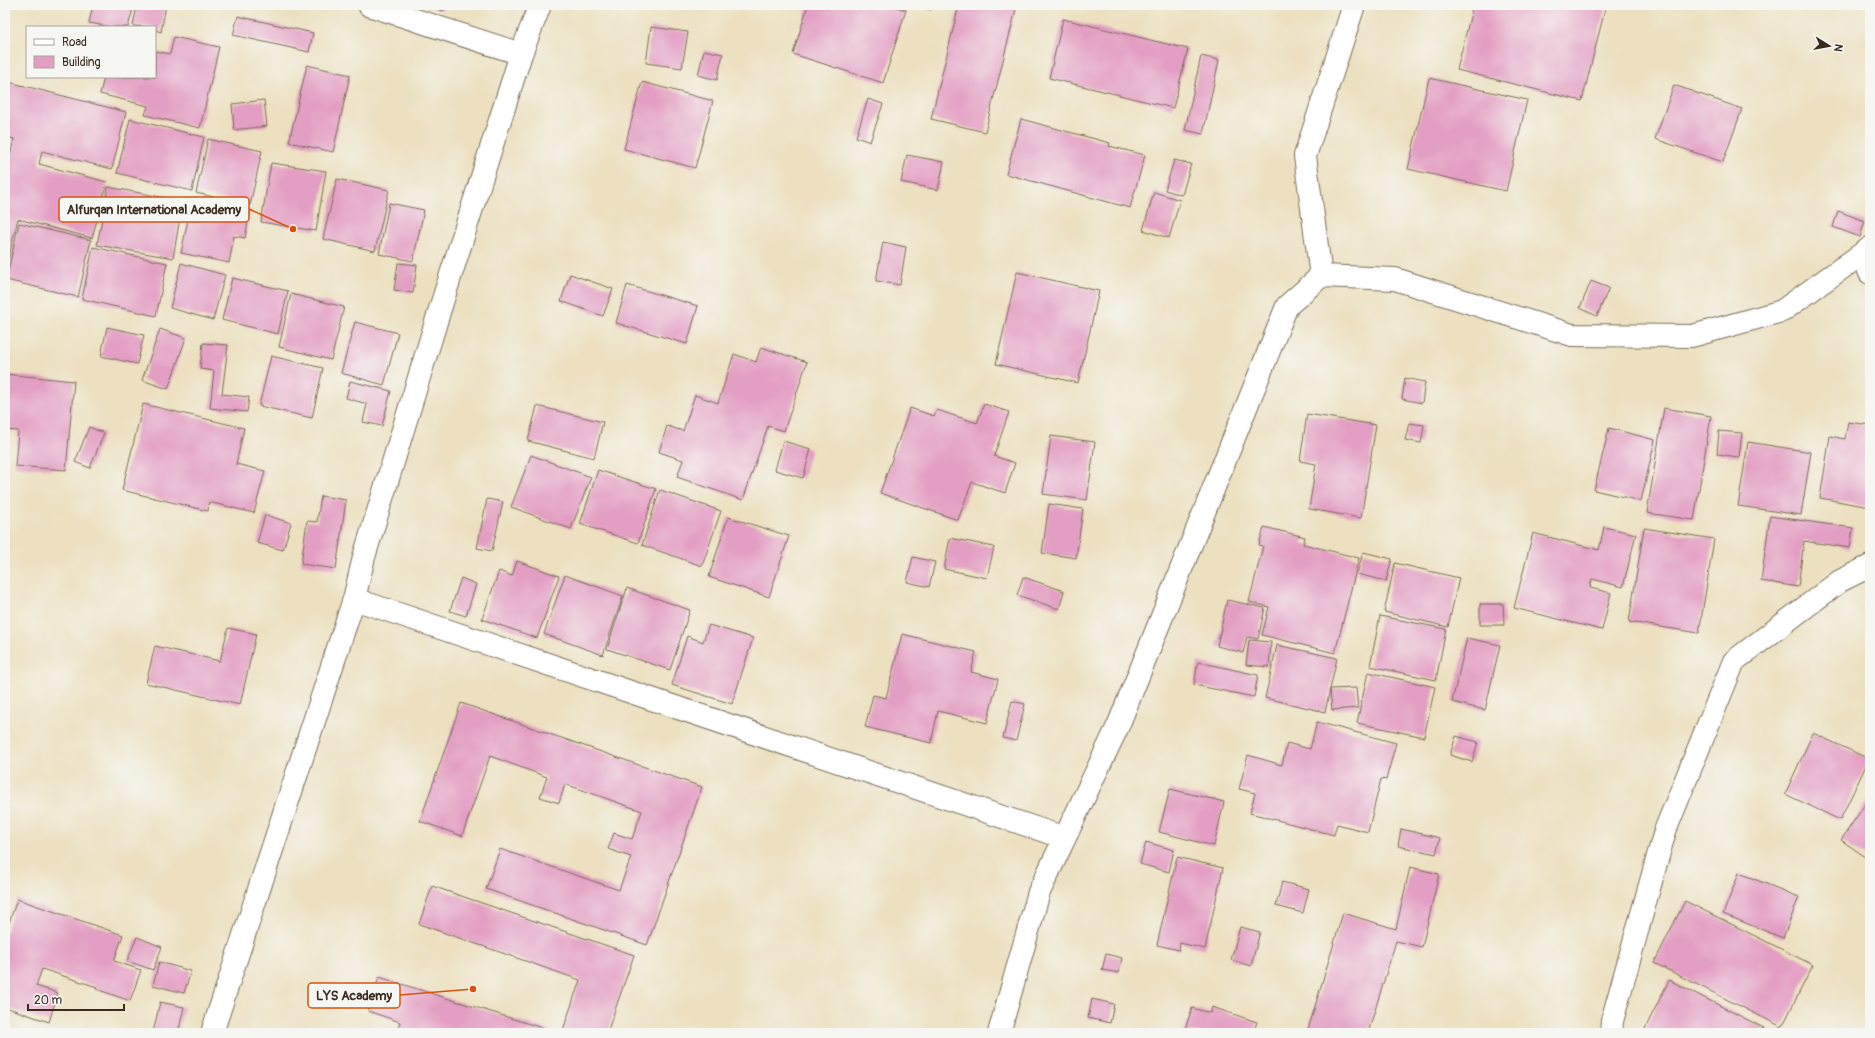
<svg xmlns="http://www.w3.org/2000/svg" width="1875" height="1038" font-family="Pangolin,sans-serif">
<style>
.building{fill:#e39fc3}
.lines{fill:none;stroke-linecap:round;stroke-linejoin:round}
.minor-casing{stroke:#796a57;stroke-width:24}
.minor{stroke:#fff;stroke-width:22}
.leader{fill:none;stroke:#d7540e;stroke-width:1.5}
.callout-dot{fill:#d7540e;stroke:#f6f6f2;stroke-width:1.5}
.callout{fill:#f6f6f2;stroke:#d7540e;stroke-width:1.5}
.callout-label{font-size:13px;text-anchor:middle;font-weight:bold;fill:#3b2a1e}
</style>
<rect width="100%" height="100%" fill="#f6f6f2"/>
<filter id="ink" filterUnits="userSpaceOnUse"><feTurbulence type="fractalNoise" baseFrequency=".025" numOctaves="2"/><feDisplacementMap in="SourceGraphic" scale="8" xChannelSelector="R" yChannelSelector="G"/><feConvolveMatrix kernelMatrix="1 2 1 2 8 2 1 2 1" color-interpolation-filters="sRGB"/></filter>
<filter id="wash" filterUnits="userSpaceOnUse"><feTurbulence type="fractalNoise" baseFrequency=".012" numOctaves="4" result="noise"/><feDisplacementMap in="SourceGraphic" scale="16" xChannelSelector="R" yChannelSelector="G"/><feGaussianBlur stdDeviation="0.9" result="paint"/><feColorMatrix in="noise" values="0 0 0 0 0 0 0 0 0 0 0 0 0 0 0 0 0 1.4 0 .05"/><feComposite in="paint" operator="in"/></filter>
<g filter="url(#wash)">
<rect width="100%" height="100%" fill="#ece0c0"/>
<g id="blocks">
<path class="building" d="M93,5h41l-6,22h-17l-22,-4z
M137,5h29l-5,27 -6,-2v-3l-22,-1z
M426,5h19l-2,6z
M808,5h13l8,3 1,-3h59l17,5 -23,73 -90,-29z
M916,5h17l-2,5z
M959,5h58l-32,127 -54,-13z
M1473,5h133l-24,96 -125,-31z
M238,16l75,17 -4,19 -76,-17z
M1063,19l125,30 -15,59 -124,-30z
M651,27l37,5 -6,36 -36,-5z
M174,37l45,10 -19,81 -55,-13 3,-9 -48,-12 4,-17h51v-26l15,3z
M704,50l19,4 -6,26 -19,-5z
M1201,56l18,4 -16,74 -18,-4z
M307,65l43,10 -17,77 -44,-10z
M1429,78l98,22 -21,91 -98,-22z
M5,81l121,31 -14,57 -70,-18 -3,13 68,18 -15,56 -74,-19 -12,49 -1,-92 9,-37 -9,-2z
M642,82l71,19 -18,67 -71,-19z
M1674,85l68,24 -19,53 -68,-23z
M868,99l15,5 -13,38 -14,-5z
M264,100l3,26 -33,4 -2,-26z
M130,119l74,18 -12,54 -75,-18z
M1021,119l89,24 -1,3 36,9 -15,53 -124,-34z
M208,139l54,12 -12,54 -54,-12z
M907,155l37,7 -6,28 -37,-8z
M1174,160l17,4 -9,31 -17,-5z
M271,163l55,8 -10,60 -55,-9z
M337,179l52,11 -14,61 -52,-12z
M108,187l75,14 -10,57 -76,-13z
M1154,192l26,8 -11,38 -26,-8z
M192,200l58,11 -5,27 -11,-2 -5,27 -48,-10z
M389,203l35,7 -11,51 -34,-7z
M1838,211l27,10 -5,16 -27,-10z
M19,223l72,17 -13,57 -72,-17z
M883,242l23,5 -6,38 -24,-4z
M93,247l74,16 -11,53 -74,-17z
M181,263l44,12 -12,45 -43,-12z
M398,263l19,2 -4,28 -19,-3z
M1017,272l82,19 -21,92 -82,-19z
M570,274l43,15 -10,27 -42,-15z
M232,278l56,13 -10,43 -56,-14z
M1591,281l18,7 -12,28 -17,-8z
M627,285l71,21 -11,38 -71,-21z
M291,294l53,13 -13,53 -52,-13z
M355,322l43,11 -14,52 -43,-12z
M107,327l37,8 -7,29 -36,-8z
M160,329l26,9 -18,51 -26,-9z
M203,343l25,2 -6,49 27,3 -2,15 -37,-4 4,-37 -14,-2z
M761,347l46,15 -23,69 -16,-5 -25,74 -66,-23 6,-17 -24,-8 8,-26 16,5 12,-36 23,8 16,-49 22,8z
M271,356l52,12 -11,50 -53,-12z
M5,374l69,7 -8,89 -51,-4 3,-35 -13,-1z
M1405,378l20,4 -3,21 -20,-4z
M350,381l41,10 -9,35 -19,-4 4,-18 -21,-6z
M143,404l101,24 -8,36 29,7 -11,42 -45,-11 -1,9 -86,-21z
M984,404l25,8 -15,44 21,7 -10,30 -33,-11 -14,38 -78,-27 30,-85 24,8 3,-6 40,13z
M537,406l66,16 -9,36 -66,-17z
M1664,408l47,8 -17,104 -47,-7z
M1307,414l69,11 -15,93 -52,-9 7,-45 -16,-3z
M1848,422l22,3v82l-50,-9 10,-62 15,3z
M1409,423l15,2 -3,18 -16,-3z
M89,427l15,6 -14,35 -15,-6z
M1609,428l46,12 -14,61 -47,-11z
M1719,431l23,2 -3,24 -22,-3z
M1051,436l44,6 -8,58 -44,-6z
M783,441l28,8 -8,29 -28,-8z
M1748,442l63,10 -10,63 -63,-9z
M531,455l60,22 -20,52 -60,-22z
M598,470l58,19 -18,54 -58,-19z
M660,490l61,21 -19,55 -60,-21z
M321,496l25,4 -10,69 -35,-5 6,-43 10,1z
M487,499l16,3 -11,49 -15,-3z
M1049,504l34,5 -7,49 -34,-5z
M265,515l26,8 -8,27 -26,-7z
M1770,516l83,12 -3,20 -46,-7 -6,46 -37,-6z
M728,517l61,19 -20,61 -60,-20z
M1264,527l41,10 -2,7 56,14 -24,95 -73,-18 7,-28 -20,-5 14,-56 -4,-1z
M1604,527l32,7 -13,53 -31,-8 -2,9 21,5 -9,37 -88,-22 19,-75 66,17z
M1644,528l70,11 -15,94 -70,-11z
M950,538l44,9 -7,31 -43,-9z
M1363,552l29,7 -6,22 -29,-7z
M913,557l22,5 -6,25 -22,-5z
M517,561l42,15 -22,62 -55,-19 17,-48 13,5z
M1395,563l64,15 -11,49 -64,-15z
M565,575l58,21 -20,59 -59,-21z
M1023,577l41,14 -5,18 -42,-14z
M461,578l15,6 -10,32 -16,-5z
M627,588l63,22 -20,60 -63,-21z
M1227,600l38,8 -7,31 -11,-2 -4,16 -26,-7z
M1480,604h23l1,21h-24z
M1380,616l66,13 -10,51 -66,-14z
M709,625l44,13 -21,66 -60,-19 15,-49 16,6z
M228,628l28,6 -16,71 -94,-22 9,-37 65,15z
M902,634l74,18 -5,20 27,7 -11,44 -49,-12 -7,32 -66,-16 8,-32 13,3z
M1467,638l33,7 -15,65 -33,-8z
M1249,640l22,2 -2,25 -23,-2z
M1277,645l60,13 -12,54 -60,-14z
M1198,662l60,13 -4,22 -60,-12z
M1368,672l67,15 -11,50 -67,-14z
M1356,688l2,20 -26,2 -2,-21z
M1012,701l13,3 -9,37 -13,-3z
M461,703l241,84 -55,158 -161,-56 14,-40 119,41 12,-33 -23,-8 6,-16 18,6 10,-28 -77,-27 -6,19 -19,-6 7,-20 -57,-21 -28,80 -42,-15z
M1317,722l79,21 -10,37 -5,-1 -13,53 -31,-8 -3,11 -84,-22 5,-20 -16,-4 9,-34 34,10 5,-22 23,6z
M1813,733l56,26 -29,61 -55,-26z
M1456,736l22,6 -6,20 -22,-7z
M1170,789l54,13 -10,44 -55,-14z
M1870,797v63l-29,-20z
M1401,829l39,9 -4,16 -38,-8z
M1146,842l28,8 -5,22 -29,-8z
M1177,857l46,11 -18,81 -25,-6 -1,7 -22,-5z
M1410,867l29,7 -17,73 -26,-6 -28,92h-61l36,-120 53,16z
M1739,873l60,24 -16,41 -60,-24z
M1282,882l27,7 -6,24 -27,-7z
M432,886l202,69 -27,78h-45l18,-53 -161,-56z
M17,899l106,36 -9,26 27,9 -11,31 -34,-12 1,-2 -55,-18 -6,17 22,7 -9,29 -44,-15v-72z
M1685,901l128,64 -31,62 -128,-64z
M1240,927l20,5 -9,34 -20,-6z
M137,937l25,10 -9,23 -26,-9z
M1106,954l16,4 -3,15 -17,-3z
M159,962l32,9 -7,22 -31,-8z
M379,977l173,54v2h-155l3,-11 -32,-11z
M1669,980l99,50 -1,3h-124z
M1092,999l22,5 -4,19 -22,-5z
M160,1002l24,5 -6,26h-25z
M1212,1007l45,15 -4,11h-69l8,-25 18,5z"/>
</g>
</g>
<g filter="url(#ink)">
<use href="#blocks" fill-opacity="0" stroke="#796a57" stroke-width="1"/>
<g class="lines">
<defs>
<path id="minor" d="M369,5l152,49
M1862,254l8,19
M1321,276l-16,-120 49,-151
M354,599l711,239
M212,1033l142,-434 10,-42 76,-248 81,-255 19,-49
M999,1033l40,-141 79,-166 169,-420 34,-30 74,3 177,56 120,1 90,-25 88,-63
M1611,1033l1,-12 53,-190 69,-170 106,-80 30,-15"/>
</defs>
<use href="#minor" class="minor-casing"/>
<use href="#minor" class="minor"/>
</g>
</g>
<path class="leader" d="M293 229L249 209M473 989L400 995"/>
<g class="callout-dot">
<circle cx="293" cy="229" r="4"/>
<circle cx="473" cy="989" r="4"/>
</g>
<g class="callout">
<rect x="59" y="197" width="190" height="25" rx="4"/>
<rect x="308" y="983" width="92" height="25" rx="4"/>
</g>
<g class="callout-label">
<text x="154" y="214">Alfurqan International Academy</text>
<text x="354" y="1000">LYS Academy</text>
</g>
<rect width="1875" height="1038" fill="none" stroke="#f6f6f2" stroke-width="20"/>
<rect x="26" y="26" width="130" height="52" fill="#f6f6f2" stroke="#aba49d"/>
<rect x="34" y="39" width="20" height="6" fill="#ffffff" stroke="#aba49d"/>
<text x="62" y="46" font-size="12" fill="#3b2a1e">Road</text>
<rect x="34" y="56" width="20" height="12" fill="#e39fc3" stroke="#aba49d"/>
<text x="62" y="66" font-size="12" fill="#3b2a1e">Building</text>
<g transform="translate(1829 46) rotate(101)" stroke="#f6f6f2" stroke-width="3" paint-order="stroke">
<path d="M0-3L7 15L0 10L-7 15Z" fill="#3b2a1e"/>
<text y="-6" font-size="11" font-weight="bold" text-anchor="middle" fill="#3b2a1e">N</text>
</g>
<path d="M28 1004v6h96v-6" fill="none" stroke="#3b2a1e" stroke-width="2"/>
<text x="34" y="1004" font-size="12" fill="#3b2a1e" stroke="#f6f6f2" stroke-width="3" paint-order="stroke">20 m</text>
</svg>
